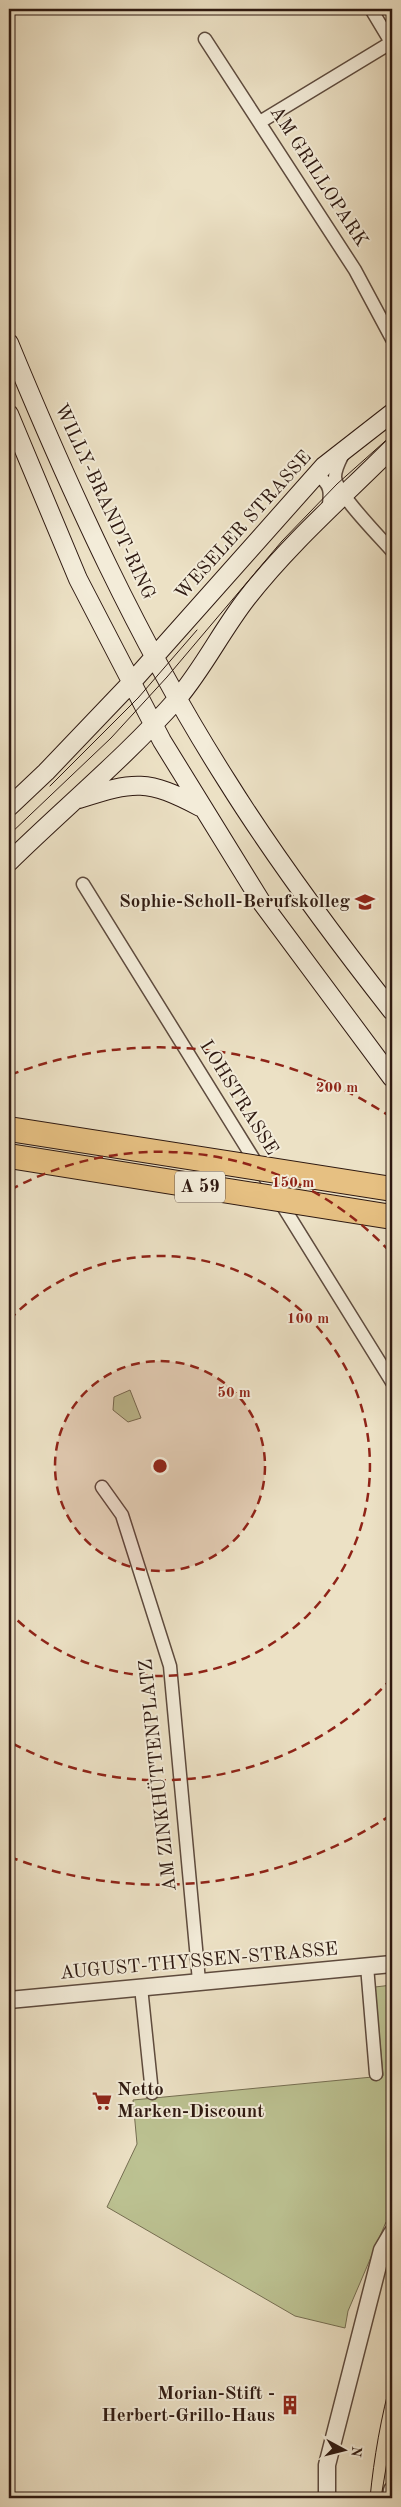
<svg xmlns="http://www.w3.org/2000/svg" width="401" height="2507" font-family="'Old Standard TT',serif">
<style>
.green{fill:#bcc292;stroke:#756e52}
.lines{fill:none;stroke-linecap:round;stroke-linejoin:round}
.minor-casing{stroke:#5e4b3e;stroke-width:15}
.tertiary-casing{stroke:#5e4b3e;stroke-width:19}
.secondary-casing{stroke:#2e1911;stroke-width:20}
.minor{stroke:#f3ecd9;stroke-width:12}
.tertiary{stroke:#f3ecd9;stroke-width:16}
.secondary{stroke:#f3ecd9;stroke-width:18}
.tram{stroke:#2e1911;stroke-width:1}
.motorway-bridge-casing{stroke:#2e1911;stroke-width:26;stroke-linecap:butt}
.motorway-bridge{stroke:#e6c082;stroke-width:24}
.ring{fill:none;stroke:#8f2418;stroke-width:2.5;stroke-dasharray:9 6}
.labels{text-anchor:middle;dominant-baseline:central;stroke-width:4;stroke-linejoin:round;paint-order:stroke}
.shield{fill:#f3ecd9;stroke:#69584d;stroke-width:1}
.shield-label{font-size:18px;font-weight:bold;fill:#2e1911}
.street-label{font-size:19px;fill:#2e1911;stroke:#f3ecd9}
.poi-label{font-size:19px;font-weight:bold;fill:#2e1911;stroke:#f3ecd9;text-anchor:end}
.centre{fill:#8f2418;stroke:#f3ecd9;stroke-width:2.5}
.ring-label{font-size:15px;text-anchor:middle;font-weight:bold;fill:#8f2418;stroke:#f3ecd9;stroke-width:4;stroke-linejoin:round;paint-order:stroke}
</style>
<rect width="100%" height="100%" fill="#ece1c5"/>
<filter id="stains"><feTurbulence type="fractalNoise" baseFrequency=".004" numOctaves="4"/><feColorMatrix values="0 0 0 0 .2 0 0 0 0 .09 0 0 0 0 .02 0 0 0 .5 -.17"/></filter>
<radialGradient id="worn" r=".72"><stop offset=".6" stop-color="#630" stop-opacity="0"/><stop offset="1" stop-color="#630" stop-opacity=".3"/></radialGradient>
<path class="green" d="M130,1390l11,28 -13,4 -15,-12 1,-13z
M392,1985v231l-6,6 -38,89 -3,17 -50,-12 -188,-109 30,-63 -4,-44 250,-24 -8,-89z"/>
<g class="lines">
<defs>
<path id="minor" d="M371,9l21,35
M205,39l150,231 37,69
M260,122l132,-80
M344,452c-4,8 -9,16 -9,25 1,16 45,60 57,74
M315,475c17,7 16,19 13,35
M83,884l309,498
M102,1487l20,28 48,151 29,315
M367,1966l9,108
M141,1987l11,106"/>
<path id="tertiary" d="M9,2000l383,-36
M327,2498v-33l55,-215 10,-17
M391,2498l1,-8"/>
<path id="secondary" d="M9,343c62,150 130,300 218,438 50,80 107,156 165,230
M9,414l69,165 84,162 100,162 130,175
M79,799c56,-18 68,-20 121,8
M9,807l37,-35 85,-89 193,-217 68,-53
M9,862c56,-55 117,-105 169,-164 26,-31 44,-68 69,-100 43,-55 96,-101 145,-150"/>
</defs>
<use href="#minor" class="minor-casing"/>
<use href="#tertiary" class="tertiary-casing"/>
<use href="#secondary" class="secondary-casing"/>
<use href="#minor" class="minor"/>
<use href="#tertiary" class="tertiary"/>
<use href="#secondary" class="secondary"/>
<path class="tram" d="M50,786l88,-88 59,-68
M9,835l102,-97 56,-61 115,-136 55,-57 55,-49
M370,2498c4,-41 11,-81 22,-121
M381,2498l11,-66"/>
<defs>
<path id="motorway-bridge" d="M9,1129l383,60
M9,1156l383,61"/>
</defs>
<use href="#motorway-bridge" class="motorway-bridge-casing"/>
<use href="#motorway-bridge" class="motorway-bridge"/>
</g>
<circle cx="160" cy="1466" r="105" fill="#8f2418" fill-opacity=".12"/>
<g class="ring">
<circle cx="160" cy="1466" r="105"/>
<path d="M9 1320A210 210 0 1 1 9 1612"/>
<path d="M392 1678A314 314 0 0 1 10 1742M10 1190A314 314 0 0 1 392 1254"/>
<path d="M391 1815A419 419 0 0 1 10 1857M10 1075A419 419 0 0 1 391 1117"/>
</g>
<defs>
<symbol id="school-bare" viewBox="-9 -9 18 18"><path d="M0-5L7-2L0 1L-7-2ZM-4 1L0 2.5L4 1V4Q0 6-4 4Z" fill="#8f2418" stroke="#f3ecd9" stroke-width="2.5" paint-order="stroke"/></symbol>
<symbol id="supermarket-bare" viewBox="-9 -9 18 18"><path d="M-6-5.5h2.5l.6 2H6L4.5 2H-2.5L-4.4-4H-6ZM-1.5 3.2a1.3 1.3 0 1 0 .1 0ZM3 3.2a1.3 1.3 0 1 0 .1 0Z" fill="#8f2418" stroke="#f3ecd9" stroke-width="2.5" paint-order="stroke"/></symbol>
<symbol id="building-bare" viewBox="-9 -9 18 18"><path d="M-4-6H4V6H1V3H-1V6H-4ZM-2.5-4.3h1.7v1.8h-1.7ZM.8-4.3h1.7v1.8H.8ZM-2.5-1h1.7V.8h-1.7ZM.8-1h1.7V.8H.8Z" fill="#8f2418" stroke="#f3ecd9" stroke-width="2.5" paint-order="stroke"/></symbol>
</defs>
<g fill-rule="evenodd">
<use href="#school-bare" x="351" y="888" width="28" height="28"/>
<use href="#supermarket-bare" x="88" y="2087" width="28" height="28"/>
<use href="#building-bare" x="276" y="2391" width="28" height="28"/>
</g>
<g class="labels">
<rect class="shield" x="175" y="1171.5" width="50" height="31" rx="4"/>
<g class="shield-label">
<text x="200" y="1187">A 59</text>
</g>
<g class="street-label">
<text transform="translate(318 177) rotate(57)">AM GRILLOPARK</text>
<text transform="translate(104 502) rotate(65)">WILLY-BRANDT-RING</text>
<text transform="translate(244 526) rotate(-48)">WESELER STRASSE</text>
<text transform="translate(238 1098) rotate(58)">LOHSTRASSE</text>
<text transform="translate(159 1775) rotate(-96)">AM ZINKHÜTTENPLATZ</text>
<text transform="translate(199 1962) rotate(-5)">AUGUST-THYSSEN-STRASSE</text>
</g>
<g class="poi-label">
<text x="350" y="902">Sophie-Scholl-Berufskolleg</text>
<text x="117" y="2090" text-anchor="start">Netto<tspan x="117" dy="22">Marken-Discount</tspan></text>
<text x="275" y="2394">Morian-Stift -<tspan x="275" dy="22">Herbert-Grillo-Haus</tspan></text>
</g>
</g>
<circle cx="160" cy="1466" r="8" class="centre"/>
<g class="ring-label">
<text x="337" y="1092">200 m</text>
<text x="293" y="1187">150 m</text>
<text x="308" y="1323">100 m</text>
<text x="234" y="1397">50 m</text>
</g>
<rect width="401" height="2507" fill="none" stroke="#ece1c5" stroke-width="30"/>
<rect x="10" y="10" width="381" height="2487" fill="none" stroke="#2e1911" stroke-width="2.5"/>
<rect x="15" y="15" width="371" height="2477" fill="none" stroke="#2e1911"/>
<g transform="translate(344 2450) rotate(97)" stroke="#f3ecd9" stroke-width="4" paint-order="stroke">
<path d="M0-4L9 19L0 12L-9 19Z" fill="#2e1911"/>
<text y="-8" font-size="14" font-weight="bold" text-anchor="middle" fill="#2e1911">N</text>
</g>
<rect width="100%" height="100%" filter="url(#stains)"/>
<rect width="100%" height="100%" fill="url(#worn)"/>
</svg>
